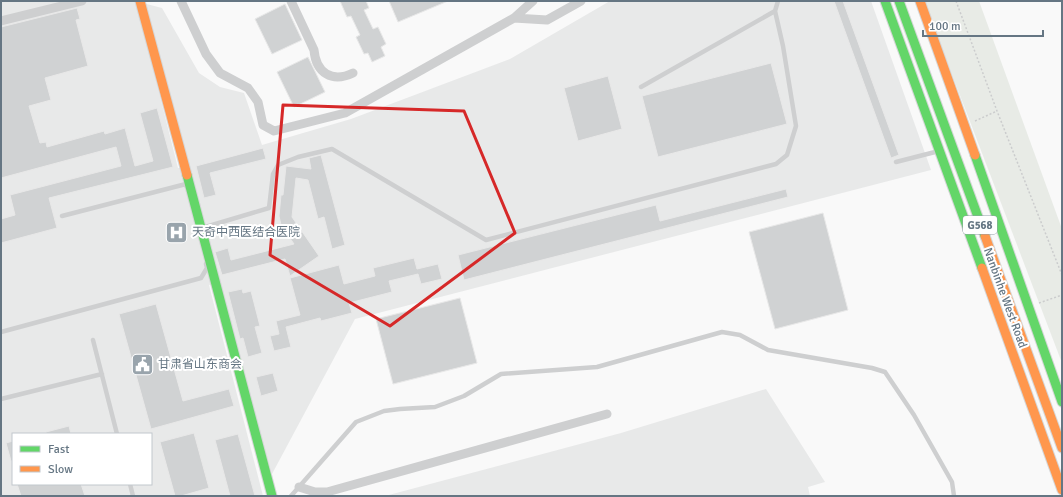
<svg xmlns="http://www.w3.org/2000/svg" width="1063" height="497" font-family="Signika,'Noto Sans SC',sans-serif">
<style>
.built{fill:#e8e9e9;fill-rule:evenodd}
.green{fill:#e8ebe6}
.building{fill:#d0d2d3;stroke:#e8e8e8}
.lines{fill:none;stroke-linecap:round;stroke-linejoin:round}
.fast-casing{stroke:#d5d6d7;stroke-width:11}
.slow-casing{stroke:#d5d6d7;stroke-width:11}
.path{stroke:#cbcccd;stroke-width:1.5;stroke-dasharray:2 2;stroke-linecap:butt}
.lane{stroke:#cecfd0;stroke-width:4.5}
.street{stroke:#cecfd0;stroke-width:9}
.fast{stroke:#63d668;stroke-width:9}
.slow{stroke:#ff974d;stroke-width:9}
.marked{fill:none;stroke:#d62828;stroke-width:3;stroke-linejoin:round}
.labels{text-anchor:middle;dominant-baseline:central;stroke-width:4;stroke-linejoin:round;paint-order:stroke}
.shield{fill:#fff;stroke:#939fa8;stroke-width:1}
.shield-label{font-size:11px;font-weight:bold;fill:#657683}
.poi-label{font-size:12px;fill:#657683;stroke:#fff;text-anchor:start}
.street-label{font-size:12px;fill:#657683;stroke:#fff}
</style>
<rect width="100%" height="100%" fill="#f9f9f9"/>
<path class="built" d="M1,1h134l27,7 37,65 21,14 24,6 18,52 89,-26 159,-60 100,-58h261l60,169 -576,149 -83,155 -55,-191 -8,2 54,211h-262zM141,21l42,147h-5zM13,434h138v50h-138z
M766,389l59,93 -17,5 2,9h-425l236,-63z"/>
<path class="green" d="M924,1h55l83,228v134z"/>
<path class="building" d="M340,1h26l3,7 -5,2 9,19 5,-2 8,17 -5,3 4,9 -13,6 -4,-9 -4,1 -8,-17 4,-2 -9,-19 -4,1z
M389,1h59l-50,21z
M834,1h9l56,154 -8,3z
M285,4l17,36 -30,14 -17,-35z
M77,8l3,11 -4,1 12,46 -43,12 6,22 -22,6 11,37 6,-1 1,5 57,-16 1,3 20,-6 10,38 18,-5 -13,-48 17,-5 16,59 -124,31 8,30 -56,15v-24l14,-4 -5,-20 111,-29 -5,-19 -115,31v-151z
M308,57l17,35 -31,15 -17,-35z
M771,63l16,61 -129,33 -16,-61z
M608,76l14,53 -44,12 -14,-53z
M263,148l3,11 -56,14 6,22 -12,3 -8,-32z
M321,155l24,90 -13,4 -8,-32 -6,2 -10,-39 -12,-2 -4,39 27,39 -29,20 -5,-17 -63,16 -7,-23 13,-4 3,12 63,-16 -13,-19 -2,-9 2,-21h2l3,-29 25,3 -2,-11z
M786,189l2,8 -324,83 -6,-25 198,-50 4,16z
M823,213l25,97 -73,19 -26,-97z
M414,258l3,11 21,-5 4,15 -21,5 -3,-10 -29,7 3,11 -43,11 3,10 -31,8 -1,-3 -34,9 5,20 -17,4 -4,-15 9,-2 -3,-13 24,-6 -10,-37 49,-13 5,19 31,-8 -2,-8z
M242,289l1,4 8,-2 9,35 -5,1 7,26 -14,4 -5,-19 -3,1 -12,-47z
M460,298l17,65 -84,21 -17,-65z
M156,304l27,97 46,-12 5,17 -83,23 -32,-115z
M273,373l5,18 -17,5 -5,-19z
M69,426l2,8h-25v-2z
M194,433l15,55 -28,8h-6l-15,-54z
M238,434l17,62h-25l-15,-56z
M13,441v20h-2l-5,-18z
M17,484h64l4,12h-64z"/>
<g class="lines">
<defs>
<path id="fast" d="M885,1l97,267
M899,1l86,235
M975,155l87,247
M187,175l85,321"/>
<path id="slow" d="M140,1l47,174
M920,1l55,154
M985,236l77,212
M982,268l80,222"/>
</defs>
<use href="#fast" class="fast-casing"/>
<use href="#slow" class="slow-casing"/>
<path class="path" d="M956,1l41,110 65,164
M975,121l22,-10
M1039,303l23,-8"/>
<path class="lane" d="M641,87l134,-76 3,-10
M896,162l43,-11
M62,216l124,-32 1,3
M202,228l67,-20 4,-34 5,-9 20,-8 34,-8 154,91 290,-76 11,-9 9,-29 -13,-80 -8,-35
M1,332l200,-54 6,-10 -1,-4
M93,340l24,94
M1,399l101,-25
M130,484l3,12
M291,496l65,-74 28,-11 16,-2 35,-2 29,-11 37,-22 96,-7 125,-35 18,3 28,15 104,18 13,4 29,43 38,67 2,14"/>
<path class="street" d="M181,1l25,53 14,19 28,15 10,14 5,23 11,6 71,-18 169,-95 33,2 34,-19
M291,1l23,49c2,23 18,33 39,23
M514,18l19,-17
M1,21l81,-20
M299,487l16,5h12l280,-78"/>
<use href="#fast" class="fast"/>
<use href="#slow" class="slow"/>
</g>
<path class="marked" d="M283,105l181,6 51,122 -125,93 -120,-71z"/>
<defs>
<symbol id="hospital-square" viewBox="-11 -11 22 22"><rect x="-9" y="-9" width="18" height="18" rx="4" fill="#99a4ac" stroke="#fff"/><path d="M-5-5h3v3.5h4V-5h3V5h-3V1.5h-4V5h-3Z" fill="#fff"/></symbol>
<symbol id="civic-square" viewBox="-11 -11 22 22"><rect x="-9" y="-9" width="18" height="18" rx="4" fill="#99a4ac" stroke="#fff"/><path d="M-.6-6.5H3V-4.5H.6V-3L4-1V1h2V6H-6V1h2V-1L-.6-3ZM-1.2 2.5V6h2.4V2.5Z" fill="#fff"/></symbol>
</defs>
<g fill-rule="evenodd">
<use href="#hospital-square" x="164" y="220" width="25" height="25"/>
<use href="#civic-square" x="130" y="352" width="25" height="25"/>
</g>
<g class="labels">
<rect class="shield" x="963" y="216" width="34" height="18" rx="3"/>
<g class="shield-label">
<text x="980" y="225">G568</text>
</g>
<g class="poi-label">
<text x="192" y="232">天奇中西医结合医院</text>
<text x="158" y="364">甘肃省山东商会</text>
</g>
<g class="street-label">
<text transform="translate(1005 298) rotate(70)">Nanbinhe West Road</text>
</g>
</g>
<rect width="1063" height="497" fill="none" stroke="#657683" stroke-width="4"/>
<rect x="12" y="433" width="140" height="52" fill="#ffffff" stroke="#c1c8cd"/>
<rect x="20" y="446" width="20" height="6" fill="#63d668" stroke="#c1c8cd"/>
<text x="48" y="453" font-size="12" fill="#657683">Fast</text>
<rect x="20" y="466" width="20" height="6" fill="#ff974d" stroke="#c1c8cd"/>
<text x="48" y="473" font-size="12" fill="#657683">Slow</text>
<path d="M923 30v6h120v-6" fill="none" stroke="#657683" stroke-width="2"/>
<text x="929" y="30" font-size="12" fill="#657683" stroke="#ffffff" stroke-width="3" paint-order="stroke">100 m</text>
</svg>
